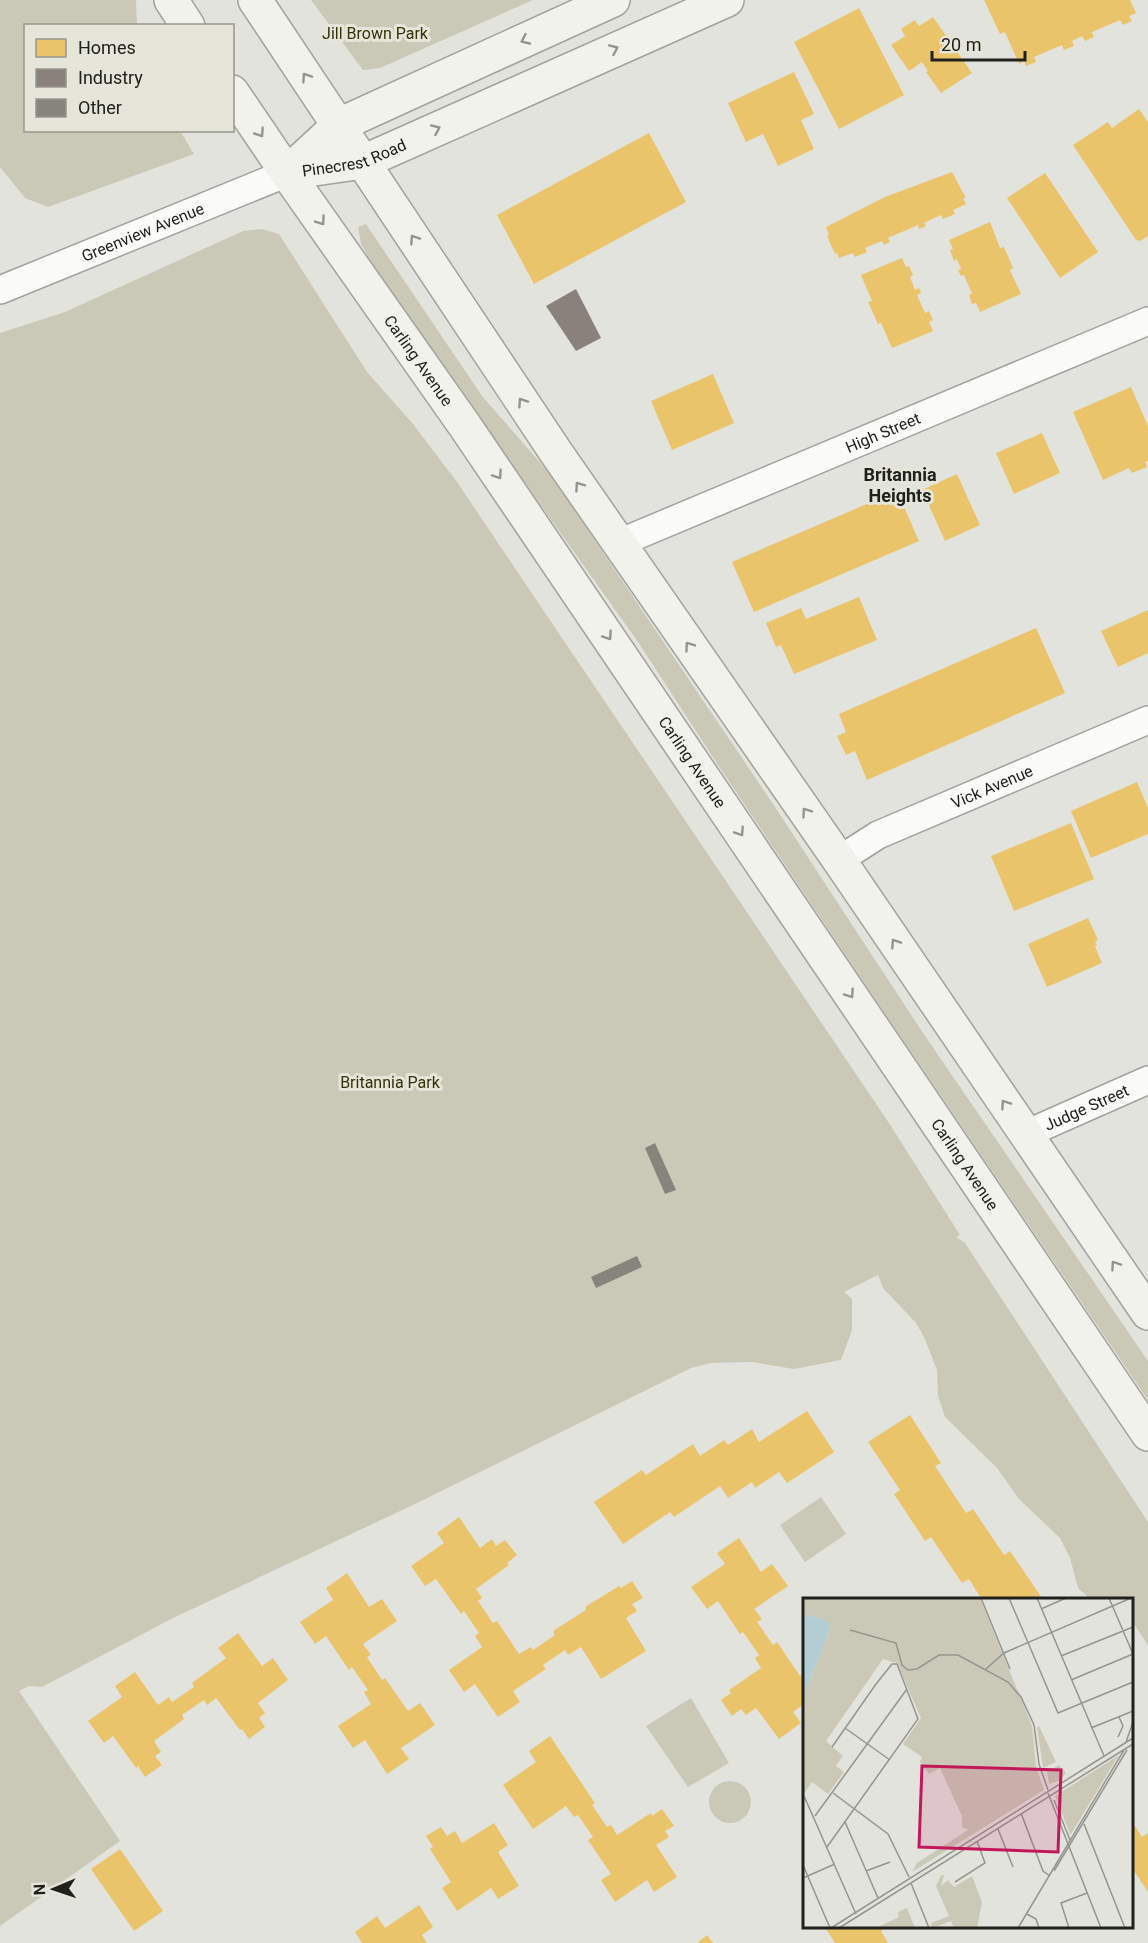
<svg xmlns="http://www.w3.org/2000/svg" width="1148" height="1943" font-family="Roboto,sans-serif">
<style>
.green{fill:#cac9b7}
.homes{fill:#e9c46a}
.industry{fill:#8a817c}
.building{fill:#85857d}
.lines{fill:none;stroke-linecap:round;stroke-linejoin:round}
.minor-casing{stroke:#a1a19d;stroke-width:30}
.secondary-casing{stroke:#a1a19d;stroke-width:36}
.minor{stroke:#fbfbfa;stroke-width:27}
.secondary{stroke:#f2f2ed;stroke-width:33}
.oneway{stroke:#94948f}
.labels{text-anchor:middle;dominant-baseline:central;stroke-width:6;stroke-linejoin:round;paint-order:stroke}
.park-label{font-size:16px;fill:#353208;stroke:#e6e5da}
.street-label{font-size:16px;fill:#20201c;stroke:#e6e5da}
.neighbourhood-label{font-size:18px;font-weight:bold;fill:#20201c;stroke:#e6e5da}
.inset-road{fill:none;stroke:#959590;stroke-width:1.5}
.view{fill:#c2185b;fill-opacity:0.15;stroke:#c2185b;stroke-width:3}
.inset-edge{fill:none;stroke:#20201c;stroke-width:3}
</style>
<rect width="100%" height="100%" fill="#e3e3dd"/>
<path class="green" d="M0,0h136l1,25 -111,1v104l154,1 14,23 -146,53 -23,-9 -25,-31z
M311,0h222l-153,68 -17,2z
M366,224l116,172 68,78 221,327 152,232 225,328v39l-262,-385 -168,-250 -82,-126 -151,-212 -43,-64 -57,-76 -24,-43 -3,-17z
M262,229l17,5 88,138 46,52 44,58 432,641 71,112 -4,2 9,6 183,279v123l-16,-24v-21l-43,-2 -11,-10 -8,-30 -10,-20 -41,-39 -22,-31 -52,-51 -7,-21 -1,-26 -13,-33 -8,-14 -33,-35 -5,-13 -34,17 8,7v31l-11,30 -47,9 -42,-7 -41,1 -20,5 -276,136 -242,114 -131,69 -13,-1 -10,5 101,150 -120,85v-1593l65,-21 178,-81z
M821,1497l25,37 -41,28 -25,-37z
M691,1698l38,65 -41,24 -42,-61z
M709 1802a21 21 0 1 1 42 0a21 21 0 1 1-42 0Z"/>
<path class="homes" d="M984,0h146l6,13 -7,3 3,5 -9,4 -3,-5 -28,12 2,5 -9,4 -3,-5 -10,5 2,5 -10,4 -2,-5 -28,12 2,5 -10,4 -2,-5 -5,3 -14,-32 -5,2z
M859,8l45,87 -65,34 -45,-87z
M933,17l39,56 -31,20 -15,-21 2,-1 -6,-9 -13,9 -18,-26 14,-9 -4,-7 14,-9 4,6z
M794,72l20,42 -13,6 13,29 -36,17 -15,-32 -17,8 -18,-39z
M1139,109l9,13v114l-8,5 -4,-1 -63,-95 35,-23 4,6z
M649,133l37,69 -152,82 -37,-69z
M952,172l14,26h-3l3,6 -13,6 2,4 -12,5 -2,-4 -13,6 -4,2 2,3 -7,3 -1,-4 -30,13 2,4 -6,3 -2,-4 -10,4 -7,3 2,4 -12,5 -2,-4 -14,5 -2,-5 -2,1 -8,-18 2,-1 -3,-8 59,-30z
M1045,173l53,79 -38,26 -53,-80z
M990,222l10,26 4,-1 9,21 -3,2 11,24 -41,18 -4,-9 -4,1 -3,-9 3,-1 -8,-19 -3,1 -3,-6 3,-1 -4,-10 -3,2 -4,-11 3,-1 -4,-9z
M902,258l4,9 3,-1 4,9 -3,2 5,13 4,-2 2,5 -4,2 8,18 4,-2 4,9 -4,2 4,9 -41,17 -11,-25 -3,1 -10,-22 4,-1 -11,-26z
M713,374l21,49 -62,27 -21,-49z
M1131,387l17,39v35l-3,1 2,5 -15,6 -3,-5 -26,12 -30,-68z
M1042,433l18,40 -46,21 -18,-41z
M957,474l23,51 -35,16 -23,-51z
M897,491l22,50 -165,71 -22,-50z
M859,597l18,43 -83,34 -13,-29 -5,2 -10,-24 35,-15 5,11z
M1148,610v43l-30,14 -17,-36z
M1036,628l29,65 -198,87 -12,-29 -9,4 -9,-19 9,-4 -7,-18z
M1137,782l11,26v26l-57,24 -20,-47z
M1071,823l23,56 -80,32 -23,-55z
M1088,918l10,22 -3,2 2,3 -2,1 7,17 -55,24 -19,-43z
M807,1411l27,41 -47,31 -8,-11 -24,16 -3,-6 -24,16 -8,-12 -46,31 -4,-5 -47,32 -29,-42 48,-32 4,5 47,-31 7,12 24,-16 4,5 24,-16 7,13z
M910,1415l31,48 -6,3 31,47 7,-4 31,46 6,-4 32,47 -60,2 -13,-21 -7,4 -31,-46 -6,4 -31,-47 6,-4 -32,-48z
M459,1517l21,31 12,-9 4,7 9,-6 12,15 -10,8 2,2 -33,24 6,9 -4,3 15,22 4,-2 22,33 12,-7 2,3 22,-15 -2,-4 33,-21 -1,-3 34,-21 2,2 11,-7 11,17 -11,6 5,7 -11,7 20,33 -45,28 -20,-32 -13,8 -3,-5 -22,15 3,4 -33,22 7,11 -22,15 -23,-33 -11,8 -15,-22 33,-23 -7,-11 4,-3 -15,-22 -3,3 -25,-35 -11,7 -14,-20 33,-23 -7,-10z
M739,1538l22,34 11,-8 16,22 -34,23 8,10 -5,3 16,23 4,-3 23,34 4,-3v31l-11,8 8,11 -22,16 -23,-31 -10,7 -5,-6 -9,7 -11,-16 10,-7 -2,-3 32,-22 -6,-10 4,-3 -16,-23 -3,2 -22,-33 -11,8 -16,-22 34,-23 -8,-11z
M347,1573l22,34 13,-8 15,22 -34,23 8,11 -4,2 15,23 3,-2 23,33 12,-8 15,22 -34,23 8,11 -22,15 -22,-34 -12,8 -15,-22 33,-22 -7,-12 4,-2 -16,-23 -3,3 -23,-34 -11,8 -15,-22 33,-22 -7,-12z
M238,1633l24,33 11,-8 15,22 -30,23 7,10 -6,5 6,9 -16,12 -7,-10 -2,1 -24,-32 -9,7 -3,-5 -22,15 2,4 -30,22 7,11 -6,4 7,9 -17,12 -7,-11 -2,2 -23,-32 -9,7 -16,-22 34,-24 -7,-11 20,-14 23,33 11,-8 3,5 22,-15 -2,-4 34,-25 -8,-10z
M550,1736l45,67 -3,2 15,22 4,-2 6,10 34,-22 1,3 10,-7 12,17 -9,5 4,6 -13,8 21,32 -23,15 -7,-12 -32,22 -14,-22 10,-6 -23,-34 5,-3 -15,-22 -4,2 -8,-11 -33,23 -30,-44 33,-23 -7,-11z
M494,1823l14,22 -10,7 21,34 -21,13 -7,-11 -34,23 -15,-23 9,-6 -21,-33 3,-2 -7,-11 15,-9 6,9 8,-5 7,12z
M1135,1826l7,11 6,-4v59l-16,-24v-40z
M120,1849l43,62 -29,20 -43,-62z
M419,1905l14,22 -11,8 5,8h-65l-7,-11 22,-16 8,12z
M824,1926h63l-6,5 7,12h-53z
M707,1935l6,8h-16z"/>
<path class="industry" d="M576,289l25,49 -25,13 -30,-45z"/>
<path class="building" d="M655,1143l21,47 -11,4 -20,-46z
M637,1256l5,11 -46,21 -5,-11z"/>
<g class="lines">
<defs>
<g id="minor">
<path id="s1" d="M0,290l287,-117"/>
<path id="s2" d="M619,543l529,-222"/>
<path id="s3" d="M839,860l39,-25 270,-115"/>
<path id="s4" d="M1026,1134l122,-54"/>
</g>
<g id="secondary">
<path d="M171,0l17,26"/>
<path d="M255,0l300,451 284,409 309,453"/>
<path id="s5" d="M232,92l55,81 178,253 683,1008"/>
<path id="s6" d="M287,173l76,-11 364,-162"/>
<path d="M287,173l52,-48 274,-125"/>
</g>
</defs>
<use href="#minor" class="minor-casing"/>
<use href="#secondary" class="secondary-casing"/>
<use href="#minor" class="minor"/>
<use href="#secondary" class="secondary"/>
</g>
<defs><path id="oneway-chevron" d="M-2-3.5L2.5 0L-2 3.5" fill="none" stroke-width="1.6" stroke-linecap="round" stroke-linejoin="round" transform="scale(1.5)"/></defs>
<g class="oneway">
<use href="#oneway-chevron" transform="translate(525 40) rotate(155)"/>
<use href="#oneway-chevron" transform="translate(614 49) rotate(-24)"/>
<use href="#oneway-chevron" transform="translate(306 77) rotate(-124)"/>
<use href="#oneway-chevron" transform="translate(436 129) rotate(-24)"/>
<use href="#oneway-chevron" transform="translate(260 133) rotate(56)"/>
<use href="#oneway-chevron" transform="translate(321 221) rotate(55)"/>
<use href="#oneway-chevron" transform="translate(414 239) rotate(-124)"/>
<use href="#oneway-chevron" transform="translate(522 402) rotate(-124)"/>
<use href="#oneway-chevron" transform="translate(498 475) rotate(56)"/>
<use href="#oneway-chevron" transform="translate(579 486) rotate(-125)"/>
<use href="#oneway-chevron" transform="translate(608 636) rotate(56)"/>
<use href="#oneway-chevron" transform="translate(689 646) rotate(-125)"/>
<use href="#oneway-chevron" transform="translate(806 812) rotate(-125)"/>
<use href="#oneway-chevron" transform="translate(740 832) rotate(56)"/>
<use href="#oneway-chevron" transform="translate(895 943) rotate(-124)"/>
<use href="#oneway-chevron" transform="translate(850 994) rotate(56)"/>
<use href="#oneway-chevron" transform="translate(1005 1104) rotate(-124)"/>
<use href="#oneway-chevron" transform="translate(1115 1265) rotate(-124)"/>
</g>
<g class="labels">
<g class="park-label">
<text x="375" y="33">Jill Brown Park</text>
<text x="390" y="1082">Britannia Park</text>
</g>
<g class="street-label">
<text stroke="none"><textPath href="#s6" startOffset="69">Pinecrest Road</textPath></text>
<text stroke="none"><textPath href="#s1" startOffset="154">Greenview Avenue</textPath></text>
<text stroke="none"><textPath href="#s5" startOffset="327">Carling Avenue</textPath></text>
<text stroke="none"><textPath href="#s2" startOffset="286">High Street</textPath></text>
<text stroke="none"><textPath href="#s5" startOffset="813">Carling Avenue</textPath></text>
<text stroke="none"><textPath href="#s3" startOffset="170">Vick Avenue</textPath></text>
<text stroke="none"><textPath href="#s4" startOffset="66">Judge Street</textPath></text>
<text stroke="none"><textPath href="#s5" startOffset="1299">Carling Avenue</textPath></text>
</g>
<g class="neighbourhood-label">
<text x="900" y="474">Britannia<tspan x="900" dy="21">Heights</tspan></text>
</g>
</g>
<g transform="translate(803 1598)">
<rect width="330" height="330" fill="#e3e3dd"/>
<path d="M0,0h177l52,128 4,40 8,24 -132,82 5,-9 51,-33 -6,-3v-11l-22,-48 -11,6 -9,-12 2,-5 -19,-13 18,-26 -24,-55 -14,-4 -57,82 17,15 -7,10 8,6 -16,22 -16,-12 -9,13v-98l27,-68 -3,-8 -20,-6 -4,6zM236,128l17,36 -13,6 -6,-41zM316,157l-48,79h-1l-15,-38zM256,167l7,8 -5,7 -12,4 -2,-12zM138,277h3l-3,11 7,-6 6,7 18,-11 10,26 -5,26h-23l-3,-7 -18,7 -2,-5 18,-7 -13,-30zM104,310l8,20h-39l23,-11 -1,-5z" fill="#cac9b7"/>
<path d="M4,17l21,6 2,8 -27,68v-76z" fill="#b3cdd5"/>
<path class="inset-road" d="M178,0l29,71M206,0l49,115 75,-31M234,0l67,158M306,0l24,56M238,11l25,-11M47,32l46,13 6,22 6,5 9,-1 22,-14h19l50,27 13,15 13,28 5,39 9,26M258,58l72,-29M183,71l18,-16 127,-55M268,82l62,-26M42,130l45,32M288,130l42,-17M315,139l5,-11 -4,-9M323,144l7,-20M30,195l55,41 21,43M245,195l53,135M1,198l52,118M251,202l16,40M218,215l22,58 7,5M12,218l92,-127M42,224l33,76M281,226l41,104M195,231l15,38M24,249l91,-128 -21,-55h-5l-16,20 -44,63M0,267l27,63M63,273l24,-9M251,273l73,-121M0,280l32,-14M152,284l30,-19 -8,-22M108,285l18,45M224,316l9,5 3,9M28,330l302,-190M36,330l294,-184M215,330l106,-178M266,330l-8,-25 26,-10"/>
<path class="view" d="M119,168l139,4 -3,82 -139,-5z"/>
<rect width="330" height="330" class="inset-edge"/>
</g>
<rect x="24" y="24" width="210" height="108" fill="#e6e5da" stroke="#97968e" stroke-width="1.5"/>
<rect x="36" y="39" width="30" height="18" fill="#e9c46a" stroke="#97968e" stroke-width="1.5"/>
<text x="78" y="54" font-size="18" fill="#20201c">Homes</text>
<rect x="36" y="69" width="30" height="18" fill="#8a817c" stroke="#97968e" stroke-width="1.5"/>
<text x="78" y="84" font-size="18" fill="#20201c">Industry</text>
<rect x="36" y="99" width="30" height="18" fill="#85857d" stroke="#97968e" stroke-width="1.5"/>
<text x="78" y="114" font-size="18" fill="#20201c">Other</text>
<g transform="translate(54 1889) rotate(268)" stroke="#e6e5da" stroke-width="4.5" paint-order="stroke">
<path d="M0-4.5L10 22L0 15L-10 22Z" fill="#20201c"/>
<text y="-9" font-size="16" font-weight="bold" text-anchor="middle" fill="#20201c">N</text>
</g>
<path d="M932 51v9h93v-9" fill="none" stroke="#20201c" stroke-width="3"/>
<text x="941" y="51" font-size="18" fill="#20201c" stroke="#e6e5da" stroke-width="4.5" paint-order="stroke">20 m</text>
</svg>
